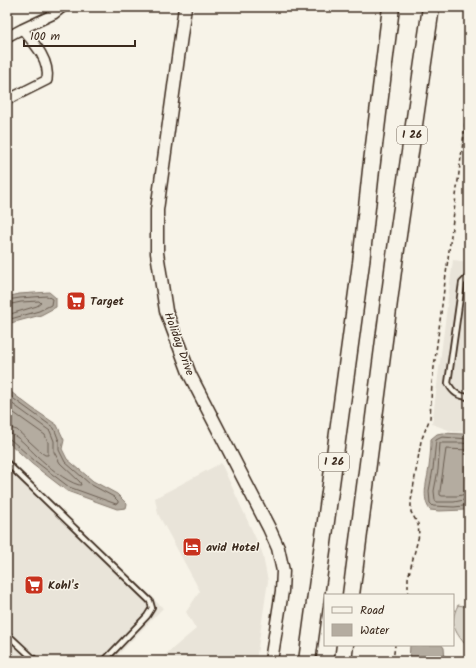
<svg xmlns="http://www.w3.org/2000/svg" width="476" height="668" font-family="Kalam,sans-serif">
<style>
.built{fill:#e9e4d9}
.green{fill:#dbd6cb;stroke:#8b8074}
.water{fill:#b4aca0;stroke:#84786c}
.lines{fill:none;stroke-linecap:round;stroke-linejoin:round}
.shore{stroke:#6b5e52;stroke-width:1}
.lane-casing{stroke:#3b2a1e;stroke-width:8}
.street-casing{stroke:#3b2a1e;stroke-width:12}
.secondary-casing{stroke:#3b2a1e;stroke-width:15}
.highway-casing{stroke:#3b2a1e;stroke-width:19}
.path{stroke:#3b2a1e;stroke-width:1.5;stroke-dasharray:4 3;stroke-linecap:butt}
.lane{stroke:#f7f3e8;stroke-width:4.5}
.street{stroke:#f7f3e8;stroke-width:9}
.secondary{stroke:#f7f3e8;stroke-width:12}
.highway{stroke:#f7f3e8;stroke-width:16}
.labels{text-anchor:middle;dominant-baseline:central;stroke-width:3;stroke-linejoin:round;paint-order:stroke}
.shield{fill:#f7f3e8;stroke:#73665b;stroke-width:1}
.shield-label{font-size:11px;font-weight:bold;fill:#3b2a1e}
.poi-label{font-size:12px;font-weight:bold;fill:#3b2a1e;stroke:#f7f3e8;text-anchor:start}
.street-label{font-size:12px;fill:#3b2a1e;stroke:#f7f3e8}
</style>
<rect width="100%" height="100%" fill="#f7f3e8"/>
<filter id="ink" filterUnits="userSpaceOnUse"><feTurbulence type="fractalNoise" baseFrequency=".025" numOctaves="2"/><feDisplacementMap in="SourceGraphic" scale="8" xChannelSelector="R" yChannelSelector="G"/><feConvolveMatrix kernelMatrix="1 2 1 2 8 2 1 2 1" color-interpolation-filters="sRGB"/></filter>
<g filter="url(#ink)">
<path class="built" d="M453,260l16,2v169l-15,1 -22,-8z
M221,463l41,89 6,29 -12,80h-98l38,-32 -10,-17 14,-21 -42,-77 -3,-16z
M7,464l156,144 -51,53h-105z"/>
<path class="green" d="M458,605l11,2v42c-13,-16 -21,-24 -11,-44z"/>
<path class="water" d="M49,292l7,6v9l-15,8 -34,9v-27l12,-3z
M7,389l25,19 25,17 7,15 -2,9 5,10 26,22 24,13 10,10 -1,4 -9,1 -50,-18 -35,-27 -25,-23z
M442,433l21,1 6,2v71l-4,3 -26,1 -9,-1c-9,-13 -3,-28 -1,-43 1,-9 2,-19 2,-28l6,-5z
M410,645h32l2,3 1,13h-36z"/>
<g class="lines">
<path class="shore" d="M7,300l13,-2 27,-2 5,3 -1,6 -12,6 -32,9
M7,305l14,-3 18,-1 2,2 -4,3 -30,9
M7,394l47,34 5,13v9l6,12 25,22 24,13 4,4v2l-2,1 -47,-17 -34,-26 -24,-21 -4,-2
M7,400l43,31 4,10v11l6,11 20,19 1,3h-2c-14,-4 -31,-19 -42,-29 -8,-7 -19,-22 -30,-23
M7,408l38,27 3,7v13h-3l-3,-2 -25,-23 -10,-3
M469,439l-27,-2 -6,3 -3,29 -4,22 1,12 3,3 21,1 9,-1 6,-2
M469,444l-7,-1h-22l-2,27 -4,21 1,9 1,2h18l15,-3
M469,450l-23,-1 -6,42v4l2,1h16l11,-3"/>
<defs>
<path id="lane" d="M469,278h-2l-5,5 -14,100c5,10 10,13 21,14
M7,463l143,138 2,7 -5,8 -43,45
M7,634l29,27"/>
<path id="street" d="M7,37l15,-8
M7,100l40,-20c3,-20 -12,-36 -25,-51l32,-15 9,-7"/>
<path id="secondary" d="M185,7l-28,203v43l9,58 24,64 79,153 9,20 5,23 -1,20 -11,70"/>
<path id="highway" d="M351,595l43,-332 37,-256
M307,661l54,-398 10,-93 20,-163
M343,661l2,-16"/>
</defs>
<use href="#lane" class="lane-casing"/>
<use href="#street" class="street-casing"/>
<use href="#secondary" class="secondary-casing"/>
<use href="#highway" class="highway-casing"/>
<path class="path" d="M469,61v11
M408,595v-17l11,-43 -1,-11 -7,-12v-11l10,-60 9,-23 2,-35 37,-288
M393,661l2,-16"/>
<use href="#lane" class="lane"/>
<use href="#street" class="street"/>
<use href="#secondary" class="secondary"/>
<use href="#highway" class="highway"/>
</g>
</g>
<defs>
<symbol id="supermarket-square" viewBox="-11 -11 22 22"><rect x="-9" y="-9" width="18" height="18" rx="4" fill="#c8321e" stroke="#f7f3e8"/><path d="M-6-5.5h2.5l.6 2H6L4.5 2H-2.5L-4.4-4H-6ZM-1.5 3.2a1.3 1.3 0 1 0 .1 0ZM3 3.2a1.3 1.3 0 1 0 .1 0Z" fill="#fff"/></symbol>
<symbol id="hotel-square" viewBox="-11 -11 22 22"><rect x="-9" y="-9" width="18" height="18" rx="4" fill="#c8321e" stroke="#f7f3e8"/><path d="M-6-4.5h1.5V1H6V5H4.5V3h-9V5H-6ZM-4 0a1.8 1.8 0 1 1 3.6 0ZM.5 0V-2.5h3Q6-2.5 6 0Z" fill="#fff"/></symbol>
</defs>
<g fill-rule="evenodd">
<use href="#supermarket-square" x="65" y="290" width="22" height="22"/>
<use href="#hotel-square" x="181" y="536" width="22" height="22"/>
<use href="#supermarket-square" x="23" y="574" width="22" height="22"/>
</g>
<g class="labels">
<g class="shield">
<rect x="397" y="126" width="30" height="18" rx="3"/>
<rect x="319" y="453" width="30" height="18" rx="3"/>
</g>
<g class="shield-label">
<text x="412" y="135">I 26</text>
<text x="334" y="462">I 26</text>
</g>
<g class="poi-label">
<text x="90" y="301">Target</text>
<text x="206" y="547">avid Hotel</text>
<text x="48" y="585">Kohl's</text>
</g>
<g class="street-label">
<text transform="translate(179 344) rotate(70)">Holiday Drive</text>
</g>
</g>
<rect width="476" height="668" fill="none" stroke="#f7f3e8" stroke-width="24"/>
<rect x="12" y="12" width="452" height="644" fill="none" stroke="#3b2a1e" stroke-width="1.5" filter="url(#ink)"/>
<rect x="324" y="594" width="130" height="52" fill="#f7f3e8" stroke="#aca397"/>
<rect x="332" y="607" width="20" height="6" fill="#f7f3e8" stroke="#aca397"/>
<text x="360" y="614" font-size="12" fill="#3b2a1e">Road</text>
<rect x="332" y="624" width="20" height="12" fill="#b4aca0" stroke="#aca397"/>
<text x="360" y="634" font-size="12" fill="#3b2a1e">Water</text>
<path d="M24 40v6h111v-6" fill="none" stroke="#3b2a1e" stroke-width="2"/>
<text x="30" y="40" font-size="12" fill="#3b2a1e" stroke="#f7f3e8" stroke-width="3" paint-order="stroke">100 m</text>
</svg>
